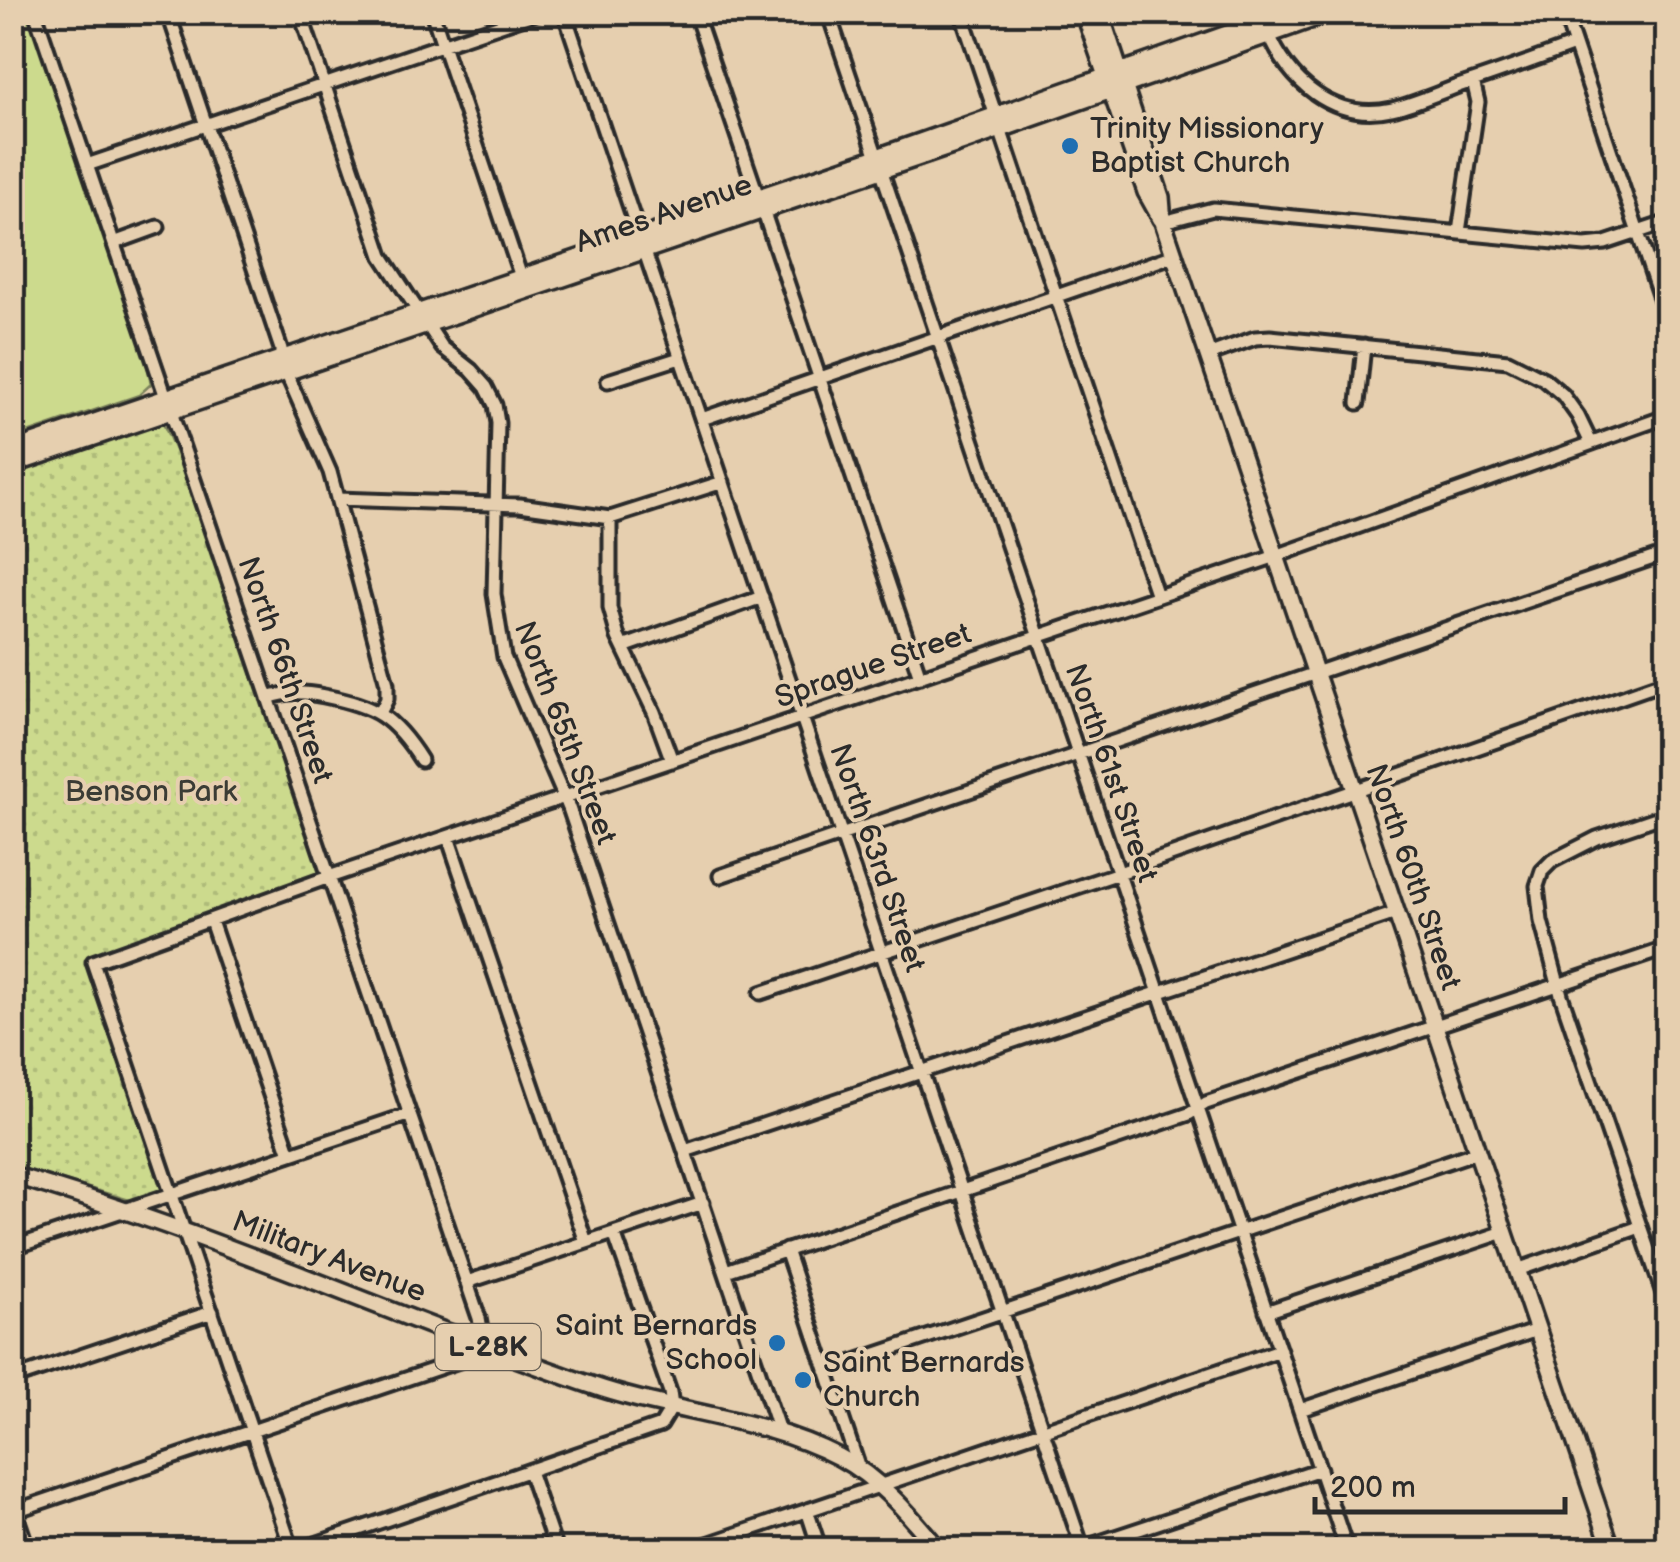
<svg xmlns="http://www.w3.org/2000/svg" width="1680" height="1562" font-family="'Balsamiq Sans',sans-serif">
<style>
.grass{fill:#ccda8d;stroke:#7c825c;stroke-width:2.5}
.park{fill:url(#park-dots);stroke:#7c825c;stroke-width:2.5}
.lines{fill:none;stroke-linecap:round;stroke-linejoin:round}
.minor-casing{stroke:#2b2b2b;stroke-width:19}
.major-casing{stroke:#2b2b2b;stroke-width:22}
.minor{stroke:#e6cfaf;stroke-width:11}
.major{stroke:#e6cfaf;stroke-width:15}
.poi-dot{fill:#1f6fb2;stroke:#e6cfaf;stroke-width:4}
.labels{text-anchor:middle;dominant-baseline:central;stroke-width:8;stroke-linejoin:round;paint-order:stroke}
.shield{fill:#e6cfaf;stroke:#635c53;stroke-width:2.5}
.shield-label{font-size:28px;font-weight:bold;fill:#2b2b2b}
.poi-label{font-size:30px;fill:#2b2b2b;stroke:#e6cfaf;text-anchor:start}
.street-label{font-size:30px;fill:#2b2b2b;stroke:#e6cfaf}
.park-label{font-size:30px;fill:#3b3c35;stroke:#e6cfaf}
</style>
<defs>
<pattern id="park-dots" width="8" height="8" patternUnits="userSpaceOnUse" patternTransform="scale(2.5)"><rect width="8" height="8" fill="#ccda8d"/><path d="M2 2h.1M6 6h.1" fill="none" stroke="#afbb7a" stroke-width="1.8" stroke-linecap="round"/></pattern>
</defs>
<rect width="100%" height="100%" fill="#e6cfaf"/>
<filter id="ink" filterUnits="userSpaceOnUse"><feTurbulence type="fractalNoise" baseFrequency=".01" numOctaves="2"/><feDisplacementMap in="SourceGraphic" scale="20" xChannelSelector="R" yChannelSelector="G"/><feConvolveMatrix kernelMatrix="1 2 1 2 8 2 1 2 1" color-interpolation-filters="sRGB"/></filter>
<g filter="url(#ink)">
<path class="grass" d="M28,12l115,334 8,38 -12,11 -126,43 -1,-425z"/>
<path class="park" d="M162,421l28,63 134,391 -238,84 79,232 -32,10 -120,-35 -1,-695z"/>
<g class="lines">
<defs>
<path id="minor" d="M168,12l113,337v10
M300,12l82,244 60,91 29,23 15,17 9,18 3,18 -4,171 10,63 65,151 211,626
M432,12l89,265
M564,12l519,1538
M695,12l63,185
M828,12l519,1538
M961,12l35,104
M1564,12l104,310
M1267,30c21,51 66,92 125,79 22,-5 44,-15 66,-23 39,-13 78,-27 116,-41
M1000,129l157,467
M87,165l452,-153
M763,210l157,467
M1163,222l50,-13 372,36 20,-2 63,-21
M1459,232l19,-130 -5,-21
M114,243l44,-16
M1208,355l47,-17 15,-1 238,24 36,18 19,16 15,21 13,27
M286,372l44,100 57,212v15l-7,14
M608,381l72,-23
M1358,403l6,-57
M702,419l473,-164
M337,499l183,6 90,13 113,-36
M610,518v90l8,29 36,75 18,49
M623,647l139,-50
M268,698c21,-7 35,-6 56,-2 51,10 69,20 97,64
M1668,814l-71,24 -45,23 -10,10 -5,15 4,35 20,74 107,313
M448,837l138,405
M720,876l948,-323
M211,921l79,233
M761,993l358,-120 549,-192
M685,1151l711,-238
M12,1248l398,-134
M786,1250l74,221
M1517,1270l123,-43
M726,1271l463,-157 17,-11 462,-155
M467,1282l236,-79
M1266,1312l238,-80
M826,1371l651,-219
M12,1379l200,-67
M1300,1410l237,-80
M529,1471l27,79
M13,1506l15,44
M807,1510l13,40
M12,1512l453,-153 19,-13 -5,-28 -444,-1306
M1082,1548l238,-79
M292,1550l-199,-588 236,-85 947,-321 392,-140
M298,1550l363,-125 11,-18 -2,-15 -56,-159
M690,1550l590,-200"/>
<path id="major" d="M1084,12l62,180 15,27
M1100,12l47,143 14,42 2,25 45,133 404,1195
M12,450l865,-293 413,-145
M12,465l955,-324 366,-129
M12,1175c198,57 385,143 579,210 80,28 172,32 248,72 40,21 71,58 100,93"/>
</defs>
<use href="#minor" class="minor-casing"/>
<use href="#major" class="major-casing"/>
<use href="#minor" class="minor"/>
<use href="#major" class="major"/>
</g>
</g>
<g class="poi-dot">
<circle cx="1070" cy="146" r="10"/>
<circle cx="777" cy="1343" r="10"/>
<circle cx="803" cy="1380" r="10"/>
</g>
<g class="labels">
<rect class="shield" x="435.5" y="1324" width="105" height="46" rx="8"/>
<g class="shield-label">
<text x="488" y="1347">L-28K</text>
</g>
<g class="poi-label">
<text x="1090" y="129">Trinity Missionary<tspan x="1090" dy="34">Baptist Church</tspan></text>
<text x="757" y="1326" text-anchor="end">Saint Bernards<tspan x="757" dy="34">School</tspan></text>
<text x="823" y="1363">Saint Bernards<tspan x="823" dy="34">Church</tspan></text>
</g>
<g class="street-label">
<text transform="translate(664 214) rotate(-19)">Ames Avenue</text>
<text transform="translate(873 666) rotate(-19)">Sprague Street</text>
<text transform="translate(285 670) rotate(71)">North 66th Street</text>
<text transform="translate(565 733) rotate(69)">North 65th Street</text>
<text transform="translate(1111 773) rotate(71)">North 61st Street</text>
<text transform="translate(877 858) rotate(71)">North 63rd Street</text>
<text transform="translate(1413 877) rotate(71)">North 60th Street</text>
<text transform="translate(329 1257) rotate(21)">Military Avenue</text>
</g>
<g class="park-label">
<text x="151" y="792">Benson Park</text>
</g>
</g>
<rect width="1680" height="1562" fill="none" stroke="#e6cfaf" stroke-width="50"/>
<rect x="25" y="25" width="1630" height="1512" fill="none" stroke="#2b2b2b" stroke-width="4" filter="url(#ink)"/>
<path d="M1315 1497v15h250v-15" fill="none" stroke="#2b2b2b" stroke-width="5"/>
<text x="1330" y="1497" font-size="30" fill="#2b2b2b" stroke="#e6cfaf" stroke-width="8" paint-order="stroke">200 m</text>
</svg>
